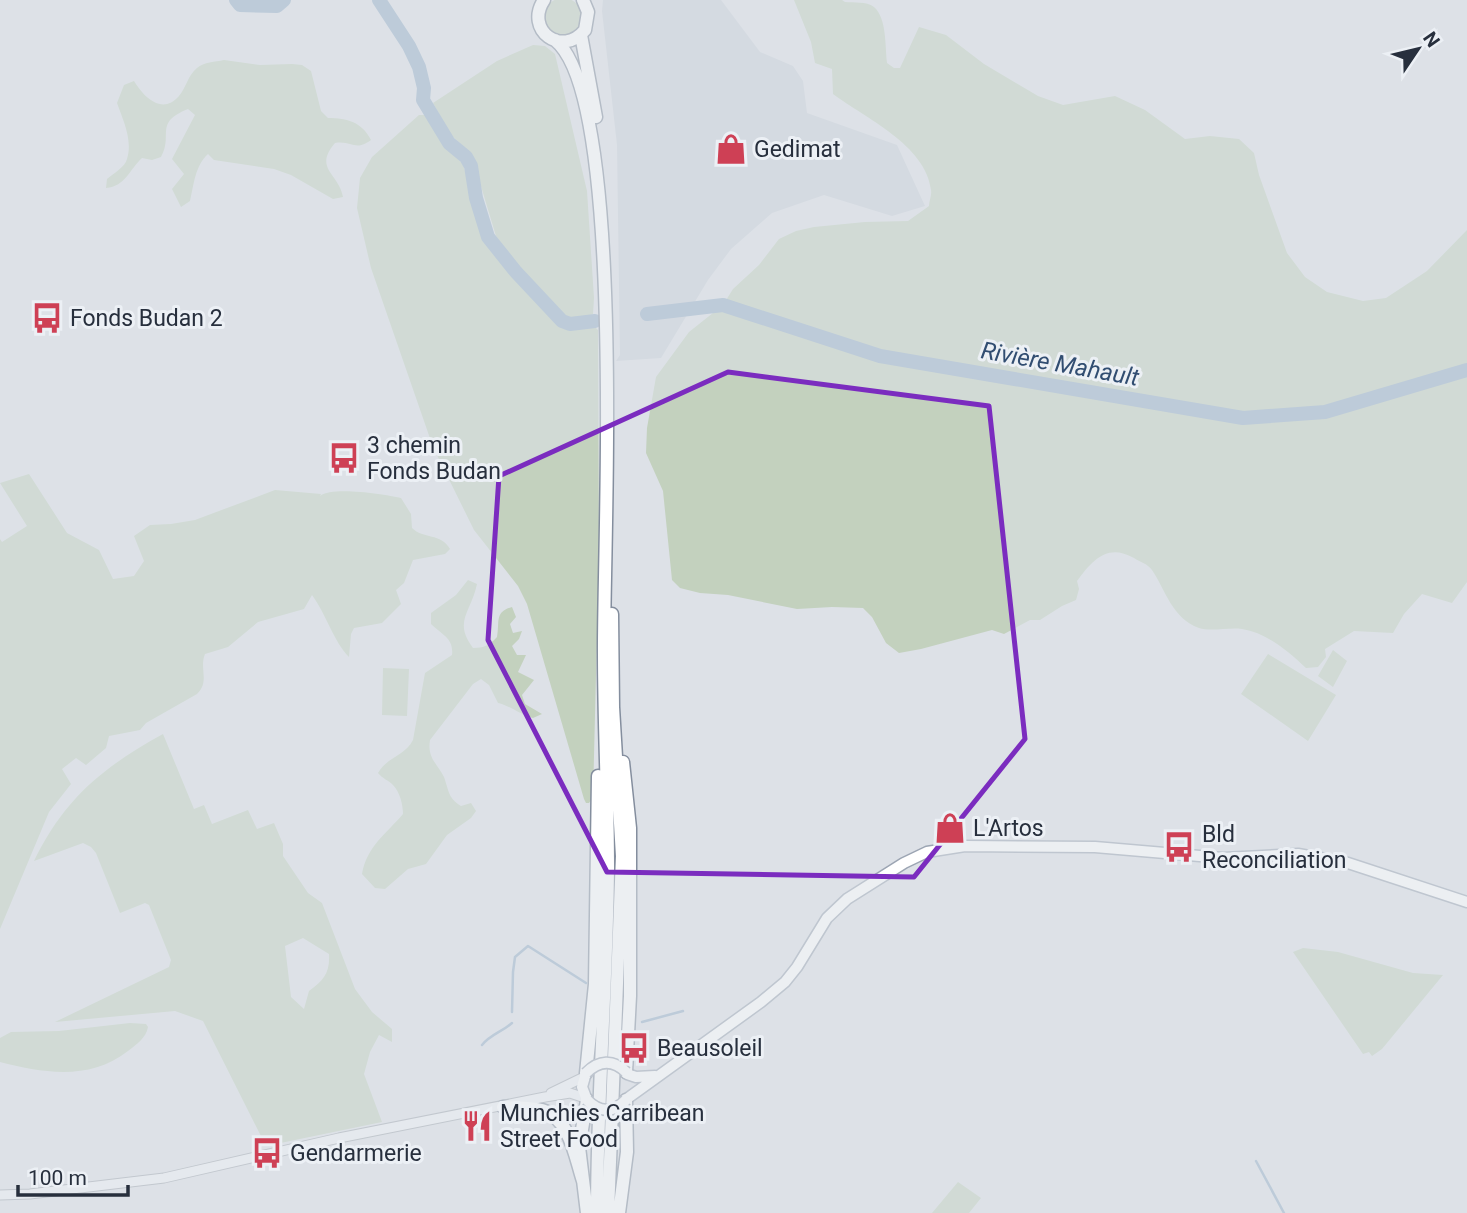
<svg xmlns="http://www.w3.org/2000/svg" width="1467" height="1213" font-family="Roboto,sans-serif">
<style>
.built{fill:#cbd0d9}
.green{fill:#c3d1be;fill-rule:evenodd}
.lines{fill:none;stroke-linecap:round;stroke-linejoin:round}
.stream{stroke:#97afc8;stroke-width:2.5}
.river{stroke:#97afc8;stroke-width:14}
.minor-casing{stroke:#a3a8b1;stroke-width:11}
.major-casing{stroke:#9ca5b3;stroke-width:13}
.highway-casing{stroke:#848e9e;stroke-width:15}
.minor{stroke:#f0f2f5;stroke-width:9}
.major{stroke:#fff;stroke-width:10}
.highway{stroke:#fff;stroke-width:12}
.major-bridge-casing{stroke:#9ca5b3;stroke-width:13;stroke-linecap:butt}
.major-bridge{stroke:#fff;stroke-width:10}
.marked{fill:none;stroke:#7b2cbf;stroke-width:5;stroke-linejoin:round}
.labels{text-anchor:middle;dominant-baseline:central;stroke-width:6;stroke-linejoin:round;paint-order:stroke}
.poi-label{font-size:23px;fill:#272f3d;stroke:#ecf0f5;text-anchor:start}
.water-label{font-size:24px;font-style:italic;fill:#314d71;stroke:#ecf0f5}
</style>
<rect width="100%" height="100%" fill="#dde1e7"/>
<path class="built" d="M603,0h118l39,52 33,14 10,15 4,32 90,32 28,61 -33,10 -68,-21 -52,18 -41,36 -23,31 -47,78 -45,3 4,-6 -3,-210 -15,-134z"/>
<path class="green" d="M544 17a19 19 0 1 1 38 0a19 19 0 1 1-38 0Z
M794,0h48l3,2c9,1 21,-1 29,5 13,11 11,40 13,56l7,5h6l19,-41 27,8 38,29 54,32 25,9 52,-9 30,14 40,29 25,-3 29,3 15,14 5,22 28,78 18,24 22,15 36,9 23,-3 41,-27 40,-41v352l-15,21 -30,-9 -18,20 -11,19 -39,-2 -29,18 1,8 -8,10 -12,1c-18,-17 -39,-35 -64,-39 -13,-2 -31,3 -43,-1 -27,-10 -33,-37 -47,-58 -4,-6 -12,-8 -18,-12 -26,-15 -41,1 -57,23l2,8 -3,11 -14,6 -22,14h-10l-26,14 -12,-4 -71,19 -22,4 -13,-10 -14,-26 -9,-9 -31,-1 -35,2 -69,-14 -28,-2 -20,-5 -8,-8 -9,-89 -17,-38 1,-25 9,-51 33,-45 34,-27 10,-16 26,-24 20,-26 17,-8 18,-4 51,-5 43,-1 21,-15c0,-5 3,-11 2,-16 -5,-45 -66,-72 -98,-96l-1,-25 -17,-6 -4,-21z
M533,45l12,1 10,8 32,137 7,107 -1,16c-10,6 -22,5 -33,0l-48,-52 -16,-26 -22,-73 -8,-14 -16,-15 -17,-31 64,-42z
M224,60l36,5 32,-1 10,1 9,6 10,40 7,7c19,0 34,4 43,22 -16,12 -19,0 -36,3 -22,26 4,30 8,54l-10,2 -42,-24 -17,-6 -60,-9 -6,-6c-13,12 -14,30 -18,47l-9,6 -9,-18 12,-15 -12,-15 23,-44 -7,-6c-35,14 -14,26 -27,48l-9,3 -10,-2c-13,12 -16,28 -36,30l1,-9c7,-6 18,-12 20,-20 6,-19 -4,-39 -10,-56l7,-18 10,-4c9,15 28,35 45,15 7,-8 9,-21 18,-28 7,-6 18,-6 27,-8z
M419,115h6l16,26 22,23 22,78 20,26 58,59 33,1 2,2 1,223 -6,244 -4,6h-3l-2,-4 -57,-195 -9,-18 -44,-56 -41,-83 -62,-179 -14,-60 3,-30 12,-21z
M29,474l38,59 32,17 14,29 21,-3 10,-15 -10,-25 16,-11 21,-1 24,-4 80,-30 46,4 -1,2c12,-10 64,-2 81,2l10,16 1,14c11,11 29,5 38,21l-5,5 -32,6 -9,23 -8,7 5,14 -19,19 -28,5 -3,6 -2,23c-15,-15 -23,-43 -37,-62l-8,14 -46,13 -30,25 -23,7c-6,14 5,28 -8,40l-51,29 -6,7 -31,6 -3,12 -20,17 -10,-7 -14,11 9,15 -22,28 -49,117v-390l2,3 25,-16 -27,-43z
M468,580l9,4c-6,29 -24,37 -4,64 11,0 17,-3 24,-11 3,-15 -3,-25 15,-30l4,10 -6,7 3,9 9,-2 -3,8 -7,7 5,9h9l-8,17 16,8 -12,15 3,9 17,10 -9,4c-13,-3 -22,-12 -35,-15l-9,-18 -8,-6 -8,5 -43,56c-3,18 7,23 14,37 5,14 4,21 17,29l10,-3 5,8 -5,7 -24,17 -21,29 -18,5 -23,20 -10,-1 -13,-14c5,-28 24,-40 41,-60 0,-9 -3,-22 -10,-29 -5,-5 -10,-6 -15,-12 9,-16 27,-17 35,-33l12,-67 27,-18c2,-17 -10,-20 -21,-31v-11l25,-18z
M1333,650l14,11 -14,26 -15,-11z
M1268,654l68,41 -28,46 -67,-47z
M383,668l26,1 -2,47 -25,-1z
M163,734l31,75 10,-4 8,19 36,-14 9,19 17,-6 9,21v12l25,37 14,10 33,86 17,23 20,17v13l-13,-7 -9,17 -6,22 18,48 -116,24 -63,-125 -28,-10 -120,11 114,-55 2,-7 -22,-55 -4,-2 -25,10 -24,-60 -5,-6 -8,-4 -49,18c30,-62 69,-94 129,-127zM303,938l26,16c1,19 -5,26 -20,37l-5,18 -13,-12 -6,-51z
M1303,948l35,4 75,21 30,2 -61,74 -10,7 -3,-4 -6,2 -70,-102z
M130,1023l16,1 2,3c-2,11 -11,17 -20,24 -38,30 -85,22 -128,11v-24l11,-6 48,-1z
M958,1182l23,16 -12,15h-37z"/>
<g class="lines">
<path class="stream" d="M512,1012l1,-40 2,-15 13,-11 58,37
M642,1022l41,-11
M482,1045c9,-11 20,-13 30,-22
M1256,1161l28,52"/>
<path class="river" d="M236,0l4,5 37,1 7,-6
M379,0l30,46 10,21 5,21 -1,12 26,43 17,14 5,9 5,32 12,39 28,35 46,49 8,3 25,-3
M647,314l76,-9 157,51 363,62 82,-6 142,-42"/>
<defs>
<path id="minor" d="M551,1093l33,-16
M0,1195l30,-1 134,-16 175,-40 206,-41 25,-4 15,5"/>
<path id="major" d="M586,1073l-4,14 5,13
M627,1074l9,3 19,-1
M628,1098l133,-96 24,-20 12,-15 30,-49 20,-19 57,-36 23,-11 38,-6 130,1 128,11 75,-4 50,9 119,39"/>
<path id="highway" d="M544,0c-20,30 18,58 41,30l3,-18 -5,-12
M581,35l15,82
M555,40c72,58 48,509 49,614 0,72 4,143 4,214 -1,115 -11,230 -11,345
M623,762l7,66v168l-4,76
M586,1073l9,-89 3,-208
M503,1107c12,1 27,0 39,3 28,8 33,47 41,71
M587,1213l-8,-66 8,-47
M608,1213l14,-357 -9,-149 -1,-93
M619,1213l8,-61 -1,-52"/>
</defs>
<use href="#minor" class="minor-casing"/>
<use href="#major" class="major-casing"/>
<use href="#highway" class="highway-casing"/>
<use href="#minor" class="minor"/>
<use href="#major" class="major"/>
<use href="#highway" class="highway"/>
<defs>
<path id="major-bridge" d="M586,1073c13,-13 27,-14 40,-1
M587,1100c12,13 27,13 39,0"/>
</defs>
<use href="#major-bridge" class="major-bridge-casing"/>
<use href="#major-bridge" class="major-bridge"/>
</g>
<path d="M0 0H1467V1213H0ZM728,372l261,34 36,333 -111,138 -307,-5 -119,-232 11,-164z" fill="#dde1e7" fill-opacity=".55" fill-rule="evenodd"/>
<path class="marked" d="M728,372l261,34 36,333 -111,138 -307,-5 -119,-232 11,-164z"/>
<defs>
<symbol id="shop-bare" viewBox="-9 -9 18 18"><path d="M-5-2.5h2.3a2.7 3.5 0 0 1 5.4 0H5L5.5 6h-11ZM-1.5-2.5h3a1.5 2.3 0 0 0-3 0Z" fill="#ce4055" stroke="#ecf0f5" stroke-width="2.5" paint-order="stroke"/></symbol>
<symbol id="bus-bare" viewBox="-9 -9 18 18"><path d="M-5-6H5V4H4V6H2V4H-2V6H-4V4H-5ZM-3.5-4V0h7V-4ZM-3.5 1.2v1.5H-2V1.2ZM2 1.2v1.5H3.5V1.2Z" fill="#ce4055" stroke="#ecf0f5" stroke-width="2.5" paint-order="stroke"/></symbol>
<symbol id="restaurant-bare" viewBox="-9 -9 18 18"><path d="M-5-6h1v4h1v-4h1v4h1v-4h1v5L-1.5 .5V6h-2V.5L-5-1ZM5-6V6H3V1.5H1.5Q1.5-4 5-6Z" fill="#ce4055" stroke="#ecf0f5" stroke-width="2.5" paint-order="stroke"/></symbol>
</defs>
<g fill-rule="evenodd">
<use href="#shop-bare" x="709" y="127" width="44" height="44"/>
<use href="#bus-bare" x="25" y="296" width="44" height="44"/>
<use href="#bus-bare" x="322" y="436" width="44" height="44"/>
<use href="#shop-bare" x="928" y="806" width="44" height="44"/>
<use href="#bus-bare" x="1157" y="825" width="44" height="44"/>
<use href="#bus-bare" x="612" y="1026" width="44" height="44"/>
<use href="#restaurant-bare" x="455" y="1104" width="44" height="44"/>
<use href="#bus-bare" x="245" y="1131" width="44" height="44"/>
</g>
<g class="labels">
<g class="poi-label">
<text x="754" y="149">Gedimat</text>
<text x="70" y="318">Fonds Budan 2</text>
<text x="367" y="445">3 chemin<tspan x="367" dy="26">Fonds Budan</tspan></text>
<text x="973" y="828">L'Artos</text>
<text x="1202" y="834">Bld<tspan x="1202" dy="26">Reconciliation</tspan></text>
<text x="657" y="1048">Beausoleil</text>
<text x="500" y="1113">Munchies Carribean<tspan x="500" dy="26">Street Food</tspan></text>
<text x="290" y="1153">Gendarmerie</text>
</g>
<g class="water-label">
<text transform="translate(1060 364) rotate(10)">Rivière Mahault</text>
</g>
</g>
<g transform="translate(1418 49) rotate(55)" stroke="#ecf0f5" stroke-width="5" paint-order="stroke">
<path d="M0-5L12 26L0 18L-12 26Z" fill="#272f3d"/>
<text y="-10" font-size="19" font-weight="bold" text-anchor="middle" fill="#272f3d">N</text>
</g>
<path d="M18 1185v10h110v-10" fill="none" stroke="#272f3d" stroke-width="3.5"/>
<text x="28" y="1185" font-size="21" fill="#272f3d" stroke="#ecf0f5" stroke-width="5" paint-order="stroke">100 m</text>
</svg>
